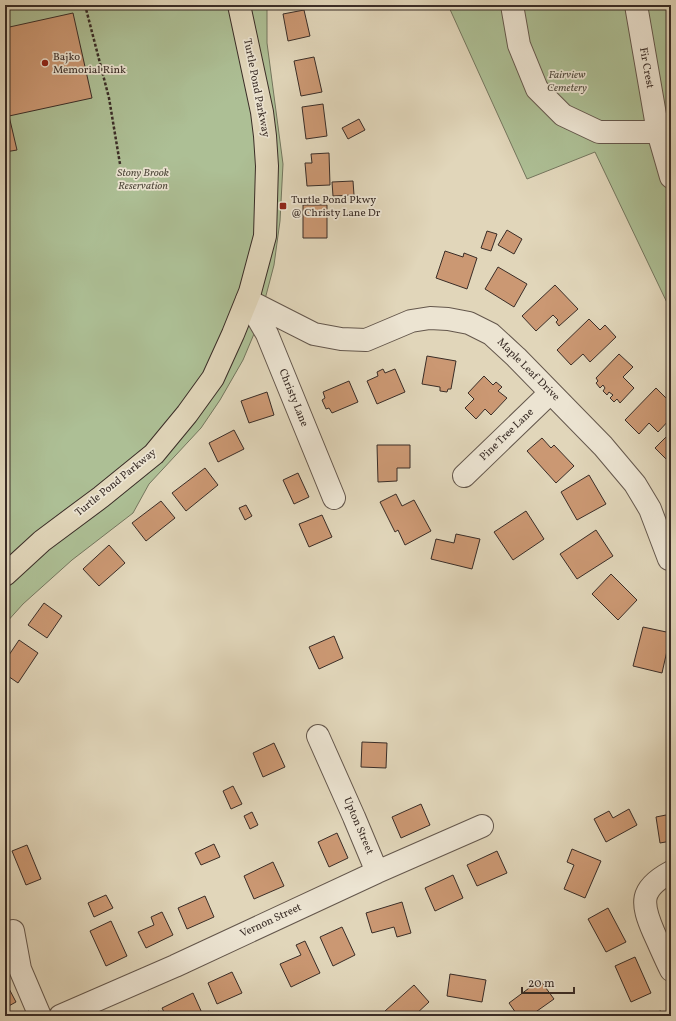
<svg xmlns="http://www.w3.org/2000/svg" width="676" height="1021" font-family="Vollkorn,serif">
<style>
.green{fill:#adbf95;stroke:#74765e}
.building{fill:#cb9873;stroke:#3a2d27}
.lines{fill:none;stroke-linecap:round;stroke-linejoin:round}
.minor-casing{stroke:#64574c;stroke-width:24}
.major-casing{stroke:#3a2d27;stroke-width:24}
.path{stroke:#3a2d27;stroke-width:2.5;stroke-dasharray:3 2;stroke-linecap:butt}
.minor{stroke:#ece4d2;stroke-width:22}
.major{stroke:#e1d6ba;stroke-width:22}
.poi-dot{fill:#8f2418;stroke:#ece4d2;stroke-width:1.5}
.labels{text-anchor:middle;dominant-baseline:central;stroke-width:3.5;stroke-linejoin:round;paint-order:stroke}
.poi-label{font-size:11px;fill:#3a2d27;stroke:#ece4d2;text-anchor:start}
.street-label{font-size:11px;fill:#3a2d27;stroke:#ece4d2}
.park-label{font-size:11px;font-style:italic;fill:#514a3d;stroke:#ece4d2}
</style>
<rect width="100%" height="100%" fill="#e1d6ba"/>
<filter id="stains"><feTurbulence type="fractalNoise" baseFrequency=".005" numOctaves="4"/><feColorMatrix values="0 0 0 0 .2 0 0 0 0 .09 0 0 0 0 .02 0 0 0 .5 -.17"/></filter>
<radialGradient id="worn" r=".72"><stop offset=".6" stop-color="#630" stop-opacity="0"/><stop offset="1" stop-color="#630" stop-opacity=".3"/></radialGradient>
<path class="green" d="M5,5h262v38l16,121 -3,57 -6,44 -15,57 -16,38 -23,40 -19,28 -52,56 -16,29 -61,47 -49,44 -18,20z
M448,5h223v306l-76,-159 -68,27z"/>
<path class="building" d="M304,10l6,26 -22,5 -5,-27z
M73,13l19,85 -83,18 8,34 -12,2v-124z
M314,57l8,35 -21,4 -7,-35z
M323,104l4,32 -21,3 -4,-32z
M359,119l6,11 -17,9 -6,-11z
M329,153l1,32 -23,1 -2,-23h7l-1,-9z
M353,181l1,14 -21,1 -1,-14z
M303,205h24v33h-24z
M507,230l15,9 -8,15 -16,-9z
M487,231l10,3 -6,17 -10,-3z
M445,251l18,6 1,-4 13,5 -10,31 -31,-11z
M498,267l29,17 -13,23 -29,-18z
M555,285l23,24 -19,17 -3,-4 2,-2 -5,-5 -17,16 -14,-15z
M589,319l11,11 5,-5 11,12 -26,25 -7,-8 -12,11 -14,-15z
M619,354l14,13 -10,10 11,11 -14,15 -3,-4 -3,3 -4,-4 3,-3 -4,-3 -2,3 -4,-4 2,-3 -2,-3 -3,3 -4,-5 2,-2 -2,-3z
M427,356l29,5 -5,28h-3l-1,3 -7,-1v-4l-18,-3z
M383,369l2,4 10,-4 10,23 -28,12 -10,-23 11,-5 -1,-4z
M484,376l9,9 3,-3 6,5 -4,4 9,7 -16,17 -6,-6 -9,10 -11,-11 9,-9 -6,-6z
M349,381l9,21 -26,11 -3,-5 -3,1 -4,-9 3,-2 -2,-6z
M656,388l15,15v15l-13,14 -9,-9 -10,11 -14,-14z
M267,392l7,23 -25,8 -8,-22z
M234,430l10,19 -26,13 -9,-19z
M671,432v32l-16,-16z
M542,438l9,10 3,-3 20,21 -18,17 -29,-32z
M377,445h33v23h-13v13l-19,1z
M205,468l13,17 -32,26 -14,-18z
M298,473l11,24 -15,7 -11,-24z
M589,475l17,29 -29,16 -16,-28z
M396,494l6,12 12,-6 17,31 -26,14 -7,-15 -3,2 -15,-30z
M161,501l14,17 -29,23 -14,-18z
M246,505l6,11 -7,4 -6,-12z
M526,511l18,28 -31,21 -19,-28z
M322,515l10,22 -23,10 -10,-23z
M596,530l17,26 -36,23 -17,-25z
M456,534l24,5 -8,30 -41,-10 5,-20 18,4z
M109,545l16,18 -26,23 -16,-17z
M611,574l26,26 -19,20 -26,-26z
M44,603l18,13 -15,22 -19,-13z
M643,627l28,6 -9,40 -29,-7z
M334,636l9,22 -24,11 -10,-22z
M19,640l19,13 -20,30 -13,-9v-13z
M362,742l25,1 -1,25 -25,-1z
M274,743l11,24 -22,10 -10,-24z
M233,786l9,18 -11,5 -8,-18z
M421,804l9,21 -29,13 -9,-21z
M629,809l8,16 -31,17 -12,-23 15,-8 4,7z
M252,812l6,13 -8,4 -6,-13z
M671,814v27l-11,2 -4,-26z
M337,833l11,25 -19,9 -11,-25z
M214,844l6,13 -19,8 -6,-12z
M27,845l14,34 -15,6 -14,-34z
M572,849l29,12 -16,37 -21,-9 10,-24 -7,-3z
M497,851l10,22 -30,13 -10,-21z
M273,862l11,24 -30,13 -10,-23z
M453,875l10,23 -28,13 -10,-23z
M106,895l7,13 -19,9 -6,-14z
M205,896l9,21 -27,12 -9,-21z
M402,902l9,31 -14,4 -3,-10 -22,6 -6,-20z
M608,908l18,34 -20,10 -18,-33z
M162,912l11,23 -27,13 -8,-16 16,-7 -3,-8z
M111,921l16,35 -21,10 -16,-35z
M342,927l13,28 -22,11 -13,-29z
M305,941l15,32 -29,14 -11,-23 21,-9 -5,-10z
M635,957l16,36 -20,9 -16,-36z
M232,972l10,21 -25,11 -9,-21z
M450,974l36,6 -4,22 -35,-6z
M540,980l14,19 -24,17h-12l-9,-13z
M5,981l11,21 -11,6z
M414,985l15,17 -15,14h-25l-4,-5z
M193,993l9,20 -6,3h-30l-4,-8z
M149,1011l3,5h-13z
M661,1011l1,5h-22v-1z"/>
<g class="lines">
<defs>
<path id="minor" d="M512,5l7,40 18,44 26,26 36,17h59l13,6
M636,5l22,127 13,45
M247,300l67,34 27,5 25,1 45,-19 19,-3 18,1 21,4 22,11 25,23 87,89 32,38 15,25 19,50
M247,300l20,34 67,164
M464,476l86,-83
M318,736l36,81 23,55
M671,872c-32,17 -30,31 -17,61 6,13 11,25 17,37
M13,931l7,38 20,47
M60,1016l115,-50 202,-94 105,-46"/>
<path id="major" d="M5,575l37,-34 59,-44 53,-43 33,-40 26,-36 20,-44 17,-42 15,-56 2,-70 -2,-30 -3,-24 -23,-107"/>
</defs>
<use href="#minor" class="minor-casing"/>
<use href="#major" class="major-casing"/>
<path class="path" d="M85,5l24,93 11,66"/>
<use href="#minor" class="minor"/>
<use href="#major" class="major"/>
</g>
<g class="poi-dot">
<circle cx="45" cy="63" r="4"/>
<rect x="279" y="202" width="8" height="8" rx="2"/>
</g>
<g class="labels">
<g class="poi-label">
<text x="53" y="57">Bajko<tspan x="53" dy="13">Memorial Rink</tspan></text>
<text x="291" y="200">Turtle Pond Pkwy<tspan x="291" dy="13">@ Christy Lane Dr</tspan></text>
</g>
<g class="street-label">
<text transform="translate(646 68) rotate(80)">Fir Crest</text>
<text transform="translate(256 88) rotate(79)">Turtle Pond Parkway</text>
<text transform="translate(528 370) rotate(45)">Maple Leaf Drive</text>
<text transform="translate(293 398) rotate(68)">Christy Lane</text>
<text transform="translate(507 435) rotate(-44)">Pine Tree Lane</text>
<text transform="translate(116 483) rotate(-39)">Turtle Pond Parkway</text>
<text transform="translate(358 826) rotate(67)">Upton Street</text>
<text transform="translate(271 921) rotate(-25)">Vernon Street</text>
</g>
<g class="park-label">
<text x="567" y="75">Fairview<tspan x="567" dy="13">Cemetery</tspan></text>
<text x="143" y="173">Stony Brook<tspan x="143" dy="13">Reservation</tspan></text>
</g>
</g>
<rect width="676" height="1021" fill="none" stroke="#e1d6ba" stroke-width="20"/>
<rect x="6" y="6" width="664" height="1009" fill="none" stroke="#3a2d27" stroke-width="2"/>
<rect x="10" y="10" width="656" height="1001" fill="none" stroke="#3a2d27"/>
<path d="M522 987v6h52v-6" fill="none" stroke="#3a2d27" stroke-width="2"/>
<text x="528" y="987" font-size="12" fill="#3a2d27" stroke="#ece4d2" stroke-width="3" paint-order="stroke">20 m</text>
<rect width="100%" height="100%" filter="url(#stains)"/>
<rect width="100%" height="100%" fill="url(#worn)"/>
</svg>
